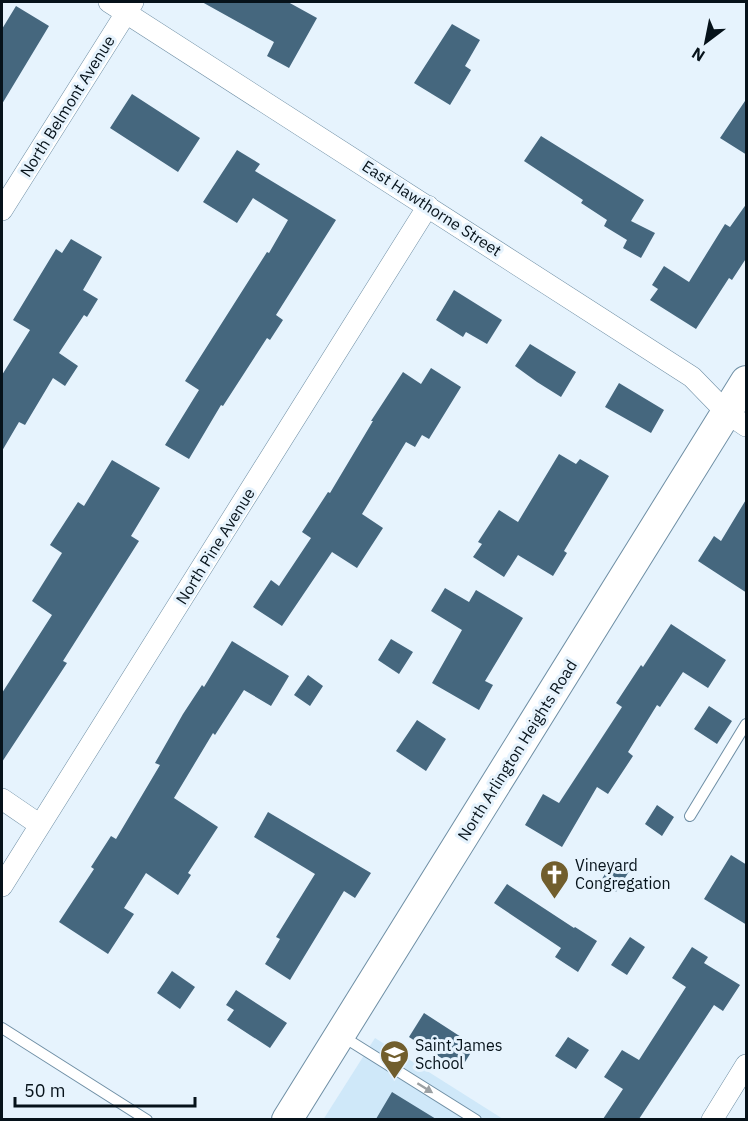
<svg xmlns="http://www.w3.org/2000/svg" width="748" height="1121" font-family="'IBM Plex Sans',sans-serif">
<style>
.built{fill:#cfe8f9}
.building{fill:#45677e}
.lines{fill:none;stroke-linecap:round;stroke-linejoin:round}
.lane-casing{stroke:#6f8fa5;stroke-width:12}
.street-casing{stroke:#6f8fa5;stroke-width:22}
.secondary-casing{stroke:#6f8fa5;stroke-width:32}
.lane{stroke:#fff;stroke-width:10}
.street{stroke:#fff;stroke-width:21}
.secondary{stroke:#fff;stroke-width:30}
.oneway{fill:#9ba0a3}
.labels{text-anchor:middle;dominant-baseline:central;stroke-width:6;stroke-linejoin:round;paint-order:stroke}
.street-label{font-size:16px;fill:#06121a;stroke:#e6f3fd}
.poi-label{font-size:16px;fill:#06121a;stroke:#e6f3fd;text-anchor:start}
</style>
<rect width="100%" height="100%" fill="#e6f3fd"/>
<path class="built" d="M375,1038l128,81 -180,1z"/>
<path class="building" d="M202,2h86l29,16 -28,50 -22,-12 7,-14z
M16,6l33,20 -47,78v-75z
M452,24l28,16 -15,26 6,4 -21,35 -36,-22z
M132,94l68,44 -22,34 -68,-44z
M747,98v57l-27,-17z
M541,136l103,64 -13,21 24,12 -14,25 -18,-10 4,-8 -23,-14 3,-6 -26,-17 2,-3 -59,-39z
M237,150l23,14 -5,7 81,49 -60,95 7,5 -13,20 -3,-2 -44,68 -2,-1 -32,54 -24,-14 34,-55 -14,-9 82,-129 2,1 19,-33 -35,-22 -16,25 -34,-21z
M747,203v54l-15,23 -3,-2 -33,51 -46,-29 8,-11 -6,-4 12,-19 25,16 36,-58 5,3z
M71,239l31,18 -19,33 15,9 -11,18 -3,-2 -25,38 19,13 -13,20 -12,-8 -28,47 -6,-3 -17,29v-76l28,-45 -17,-10 43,-71 6,4z
M454,290l48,30 -15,24 -21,-12 -3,5 -27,-17z
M530,344l46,28 -15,25 -24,-15 -22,-16z
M431,368l30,19 -32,52 -7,-4 -7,12 -9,-5 -44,72 21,14 -26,40 -25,-16 -50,74 -29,-19 18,-27 8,6 32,-48 -9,-6 26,-40 2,1 43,-72h-2l32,-49 18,12z
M619,383l45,27 -13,23 -46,-26z
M559,454l17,10 4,-5 29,17 -45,75 3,2 -14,23 -35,-21 -14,22 -31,-20 9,-13 -4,-2 21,-32 19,12z
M112,460l48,28 -29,48 8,5 -76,120 4,2 -65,99v-69l50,-78 -20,-14 30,-48 -12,-8 28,-43 6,4z
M747,498v95l-49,-32 16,-25 7,5z
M445,588l24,14 7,-12 47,28 -38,63 8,4 -14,25 -47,-27 30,-53 -31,-19z
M671,624l55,36 -18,28 -25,-16 -23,35 -3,-2 -29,47 5,4 -25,38 -11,-7 -35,60 -37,-22 18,-31 16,9 63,-96 -6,-4 25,-38 2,2z
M391,639l22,13 -14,22 -21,-14z
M232,641l57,35 -18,30 -27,-16 -29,45 -2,-2 -39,65 44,29 -30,46 3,2 -13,20 -32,-22 -22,35 10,6 -26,40 -49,-32 35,-53 -3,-2 20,-31 5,3 44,-74 -5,-2 28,-49 19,-29 2,2z
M308,675l15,11 -13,20 -16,-11z
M709,706l23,15 -15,23 -23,-15z
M417,720l29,19 -20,32 -30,-20z
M657,805l17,12 -12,19 -17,-12z
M268,812l103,61 -16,25 -11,-7 -54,89 -25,-16 15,-25 -4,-2 39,-63 -61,-37z
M731,855l16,10v60l-43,-26z
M614,860l16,10 -14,22 -16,-10z
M507,884l67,44 1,-1 22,14 -19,31 -23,-15 6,-9 -67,-45z
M630,937l15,10 -18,28 -16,-10z
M692,947l16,10 -4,6 36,22 -17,26 -9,-6 -75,114h-36l20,-30 -19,-12 18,-27 17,10 47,-73 -14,-9z
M172,971l23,16 -15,22 -23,-16z
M236,990l51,33 -17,25 -43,-28 7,-10 -8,-5z
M424,1013l51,33 -15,24 -51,-33z
M568,1037l21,13 -13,19 -21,-13z
M392,1092l44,27h-60z"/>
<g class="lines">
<defs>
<path id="lane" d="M690,816l56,-92
M2,1028l145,92
M342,1036l134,84"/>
<path id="street" d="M109,2l583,375 35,36 19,13
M2,210l131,-208
M2,799l38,26
M2,886l426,-680
M712,1120l34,-55"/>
<path id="secondary" d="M287,1120l459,-739"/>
</defs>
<use href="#lane" class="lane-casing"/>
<use href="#street" class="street-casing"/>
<use href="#secondary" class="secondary-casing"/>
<use href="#lane" class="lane"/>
<use href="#street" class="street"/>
<use href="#secondary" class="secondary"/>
</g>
<defs><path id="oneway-solid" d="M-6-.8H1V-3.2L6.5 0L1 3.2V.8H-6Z" transform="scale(1.5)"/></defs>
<use class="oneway" href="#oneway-solid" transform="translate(425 1088) rotate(32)"/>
<defs>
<symbol id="church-pin" viewBox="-11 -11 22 30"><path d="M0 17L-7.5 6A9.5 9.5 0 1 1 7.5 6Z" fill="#715e2d" stroke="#e6f3fd"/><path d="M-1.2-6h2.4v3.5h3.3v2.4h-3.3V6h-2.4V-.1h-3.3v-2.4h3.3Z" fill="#fff"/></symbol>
<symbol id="school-pin" viewBox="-11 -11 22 30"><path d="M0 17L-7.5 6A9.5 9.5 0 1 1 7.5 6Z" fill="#715e2d" stroke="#e6f3fd"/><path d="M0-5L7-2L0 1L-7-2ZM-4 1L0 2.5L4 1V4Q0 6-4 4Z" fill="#fff"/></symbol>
</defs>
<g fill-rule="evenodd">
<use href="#church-pin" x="538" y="858" width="33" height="45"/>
<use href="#school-pin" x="378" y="1038" width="33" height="45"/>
</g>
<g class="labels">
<g class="street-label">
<text transform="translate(67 106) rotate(-58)">North Belmont Avenue</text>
<text transform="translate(432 208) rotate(33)">East Hawthorne Street</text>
<text transform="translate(215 546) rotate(-58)">North Pine Avenue</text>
<text transform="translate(517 750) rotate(-58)">North Arlington Heights Road</text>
</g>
<g class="poi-label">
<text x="575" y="865">Vineyard<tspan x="575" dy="18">Congregation</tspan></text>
<text x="415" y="1045">Saint James<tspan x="415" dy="18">School</tspan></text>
</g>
</g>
<rect width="748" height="1121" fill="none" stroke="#06121a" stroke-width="6"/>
<g transform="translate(706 42) rotate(212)" stroke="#e6f3fd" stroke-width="4.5" paint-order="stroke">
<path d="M0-4.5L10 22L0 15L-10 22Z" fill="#06121a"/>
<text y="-9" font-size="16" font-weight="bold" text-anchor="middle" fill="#06121a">N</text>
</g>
<path d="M15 1097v9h180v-9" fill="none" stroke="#06121a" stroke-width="3"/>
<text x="24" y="1097" font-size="18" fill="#06121a" stroke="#e6f3fd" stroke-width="4.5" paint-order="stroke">50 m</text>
</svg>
